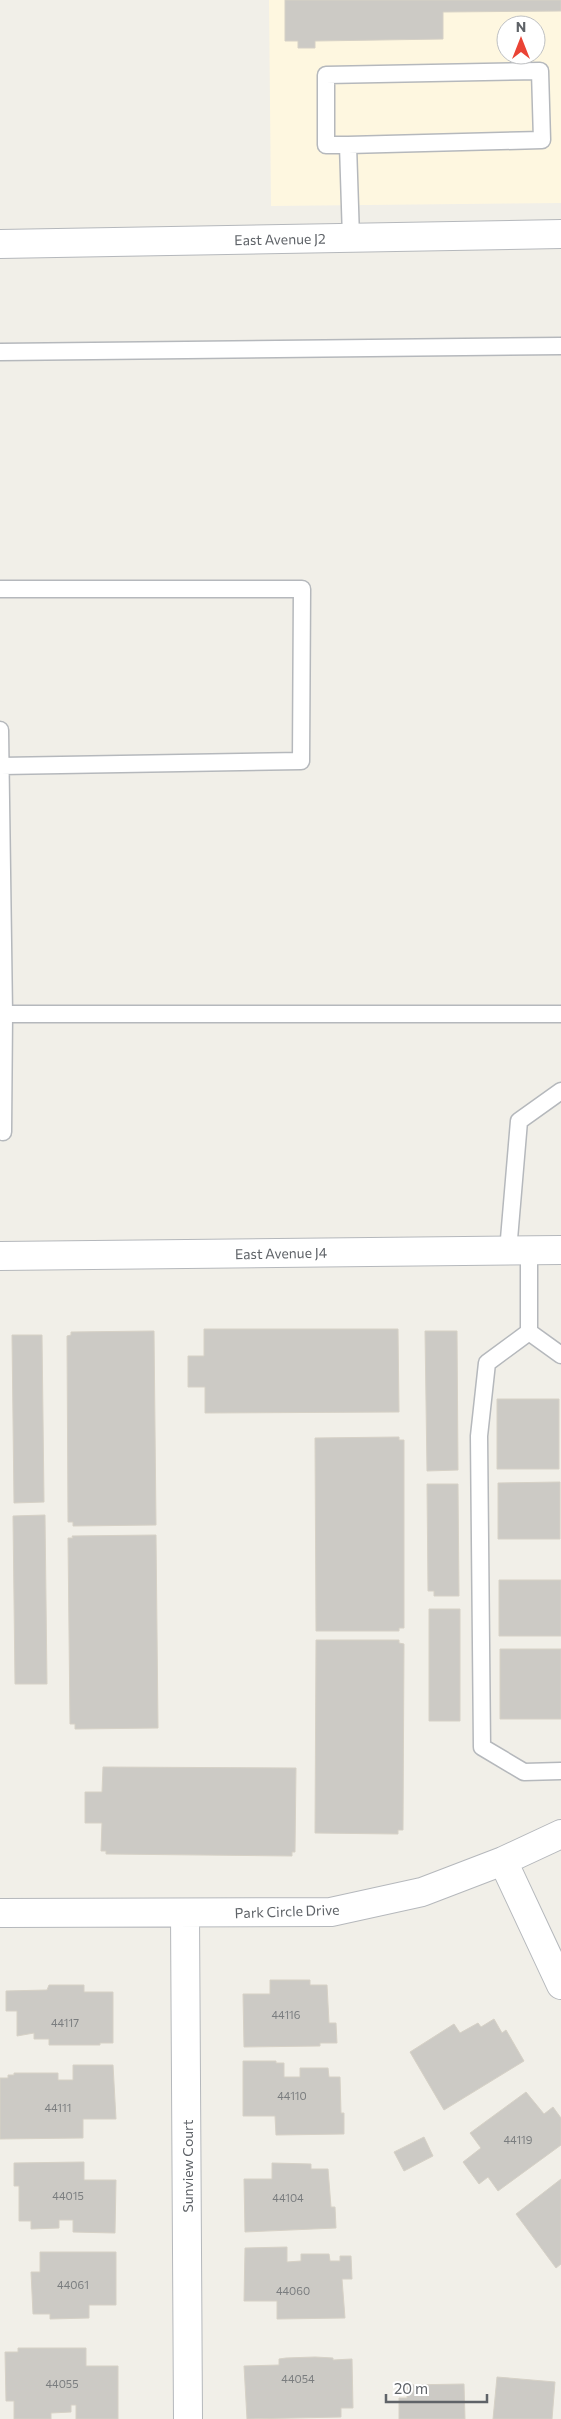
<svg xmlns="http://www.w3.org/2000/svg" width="561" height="2419" font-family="Commissioner,sans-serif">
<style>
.commercial{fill:#fef7e0;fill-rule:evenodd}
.building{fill:#cccac5;stroke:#d6d1c6}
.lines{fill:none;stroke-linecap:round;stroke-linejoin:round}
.service-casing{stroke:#b5b8bc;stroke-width:19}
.minor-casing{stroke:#b5b8bc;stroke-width:30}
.service{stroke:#fff;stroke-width:16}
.minor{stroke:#fff;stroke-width:28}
.labels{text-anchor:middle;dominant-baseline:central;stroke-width:4;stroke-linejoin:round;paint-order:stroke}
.number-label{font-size:11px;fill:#7a7d7f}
.street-label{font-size:14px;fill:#5f6368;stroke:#fff}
</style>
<rect width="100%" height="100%" fill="#f1efe8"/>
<path class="commercial" d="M269,0h292v203l-290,3zM506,25h30v30h-30z"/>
<path class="building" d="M285,0h276v11l-118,1v27l-128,2v7h-17v-7h-13z
M204,1329h194l1,83 -194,1v-26h-17v-31h16z
M154,1331l2,194 -83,1v-4h-5l-1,-186 4,-1v-3z
M425,1331h32l1,139 -31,1z
M12,1335h30l2,167 -30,1z
M497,1399h62v70h-62z
M399,1437v3h5v188h-5v3h-83l-1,-193z
M560,1482v57h-62v-56z
M427,1484h31l1,112h-25v-5h-6z
M45,1515l2,169h-32l-2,-168z
M156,1535l2,193 -83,1v-5h-5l-2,-186h5l-1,-2z
M499,1580h62v56h-62z
M429,1609h31v112h-31z
M316,1640h83v3l5,1 -1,186h-5v4l-83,-1z
M500,1649h61v70h-61z
M103,1767l193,1 -1,84h-3v4l-186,-2v-3h-5l1,-28h-17v-31h17z
M270,1980h40v5h17l2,38h7l1,20h-17v3l-76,1 -1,-53h27z
M49,1985h35v7h29v51h-13v2h-51v-6h-15v-6l-17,3v-25h-11v-20l41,-1z
M494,2019l8,14 4,-3 18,31 -80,49 -34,-58 44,-28 6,9 18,-10 3,4z
M243,2061h33v2h8v14h16v-9h28l1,9h11l1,36h3v21l-68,1 -1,-19h-32z
M73,2065h40l3,54h-33v19l-83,1v-61h8v-3h6v-2h44v7h15z
M526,2092l18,22 9,-7 8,11v27l-63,46 -10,-14 -9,7 -16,-22 18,-14 -11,-15z
M424,2137l9,19 -29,15 -10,-19z
M84,2162v18h32l-1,53 -42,-1v-12h-14v8l-28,1v-8h-12v-35h-5v-23z
M272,2163l39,1v5h17l3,38h4l1,21 -91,4 -1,-53h28z
M561,2179v85l-5,4 -40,-54z
M287,2247v15l14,-1v-7h28l1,7h10v-5h11l1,23h-10l3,39 -68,1v-18h-33l1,-53z
M40,2252h76v53h-27v13l-39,1v-5h-17l-2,-42h9z
M18,2348h68v18h32v53h-42v-14h-5v7l-20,1v6h-37v-18h-8l-1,-49h13z
M315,2357l18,1v2l19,-1 1,49h-12v9l-94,2 -3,-53 35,-1v-6l7,-1z
M497,2377l58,5 -3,37h-59z
M464,2384l1,35h-66v-21h8v-13z"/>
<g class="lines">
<defs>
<path id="service" d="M348,145h-22v-70l214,-4 2,69 -194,5 3,93
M0,352l561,-6
M0,589h302l-1,172 -300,5
M0,730l4,284 -1,118
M4,1014h557
M529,1250v82
M508,1251l11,-130 42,-30
M529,1332l-42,31 -8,73 3,311 42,25 37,-1
M529,1332l32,23"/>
<path id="minor" d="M0,244l561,-10
M0,1256l561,-6
M503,1861l58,124
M0,1913l331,-1 91,-20 81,-31 58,-27
M185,1913l3,506"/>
</defs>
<use href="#service" class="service-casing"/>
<use href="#minor" class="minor-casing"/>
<use href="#service" class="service"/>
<use href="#minor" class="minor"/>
</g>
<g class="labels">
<g class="number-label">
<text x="286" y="2014">44116</text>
<text x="65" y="2022">44117</text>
<text x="292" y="2095">44110</text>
<text x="58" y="2107">44111</text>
<text x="518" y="2139">44119</text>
<text x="68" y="2195">44015</text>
<text x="288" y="2197">44104</text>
<text x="73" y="2284">44061</text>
<text x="293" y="2290">44060</text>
<text x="298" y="2378">44054</text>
<text x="62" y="2383">44055</text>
</g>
<g class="street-label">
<text transform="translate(280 239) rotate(-1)">East Avenue J2</text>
<text transform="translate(281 1253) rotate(-1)">East Avenue J4</text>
<text transform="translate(287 1911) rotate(-2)">Park Circle Drive</text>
<text transform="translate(187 2166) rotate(-90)">Sunview Court</text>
</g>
</g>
<g transform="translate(521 40)"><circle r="24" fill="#ffffff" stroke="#bfc1c3"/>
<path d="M0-4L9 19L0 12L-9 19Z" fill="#ea4335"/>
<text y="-8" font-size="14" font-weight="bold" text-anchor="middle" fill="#5f6368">N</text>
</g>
<path d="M386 2394v8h101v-8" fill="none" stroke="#5f6368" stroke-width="2.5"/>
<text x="394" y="2394" font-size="15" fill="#5f6368" stroke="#ffffff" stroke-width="4" paint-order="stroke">20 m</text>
</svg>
